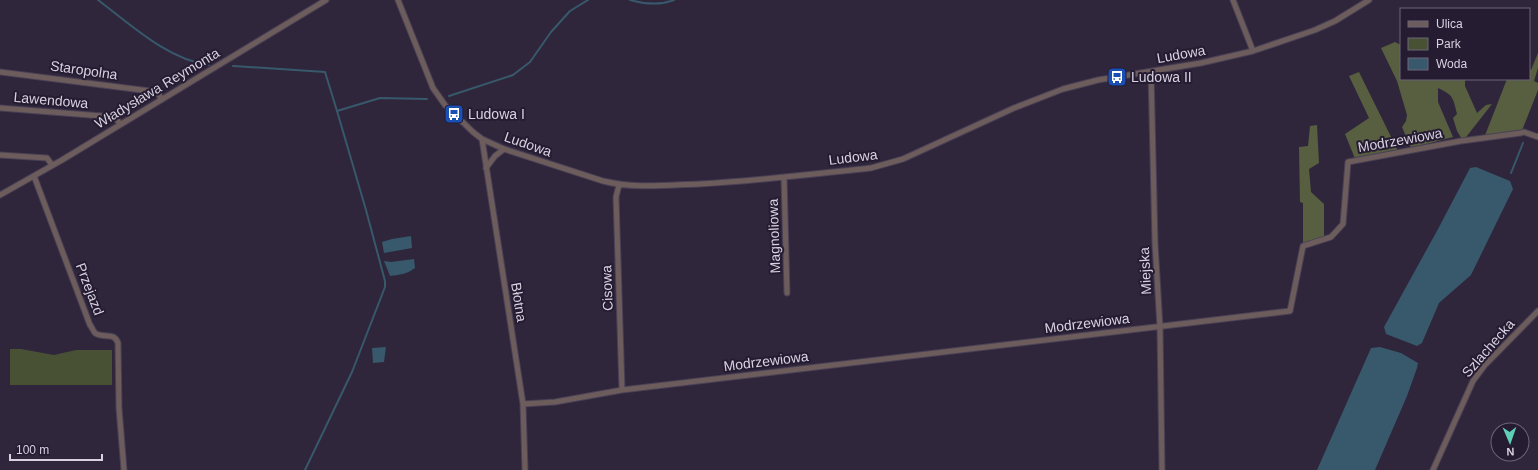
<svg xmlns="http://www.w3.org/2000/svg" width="1538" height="470" font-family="Arial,sans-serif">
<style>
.green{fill:#495134}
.forest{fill:#575f40}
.water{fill:#38586b}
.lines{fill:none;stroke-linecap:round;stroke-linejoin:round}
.stream{stroke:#38586b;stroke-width:2}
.minor-casing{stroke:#4a4156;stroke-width:7}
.minor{stroke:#6d5c5c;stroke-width:5}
.labels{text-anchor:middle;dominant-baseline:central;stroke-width:4;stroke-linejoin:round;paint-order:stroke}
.street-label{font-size:14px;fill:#d7d1e0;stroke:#251c32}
.poi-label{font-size:14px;fill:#d7d1e0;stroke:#251c32;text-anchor:start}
</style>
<rect width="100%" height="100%" fill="#2f263c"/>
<path class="green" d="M10,349h11l33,6 22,-5h36v35h-102z"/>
<path class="forest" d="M1395,42l6,3v34h64v7l12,27 9,-8 6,-1 -29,37 -6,-10 -4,-13 4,-4c-4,-17 -4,-19 -19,-26v14l15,35 -42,11 -9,-21 4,-6 1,-6 -10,-34 -16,-33z
M1538,53v15l-4,13 4,2v7l-17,43 -37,5 23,-59h22v-10l2,1z
M1359,72l40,81 -43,8 -11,-27 24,-16 -20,-42z
M1317,125l2,38 -10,6 2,23 13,12v35l-21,7v-43l-3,-1 -1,-55 9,-1 2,-20z"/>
<path class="water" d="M1476,167l34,14 3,8 -42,86 -32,28 -17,40 -5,3 -31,-12 -2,-7 54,-98 32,-61z
M411,236l1,12 -28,5 -2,-11 10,-3z
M414,259l1,9c-8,6 -16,7 -25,8l-6,-15 7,1z
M386,347l-2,15 -11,1 -1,-15z
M1380,347l21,6 17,10 -1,5 -10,28 -32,74h-58l54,-122z"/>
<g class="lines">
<path class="stream" d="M98,0c32,24 70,60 111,65
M630,0c14,4 31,5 44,0
M233,66l92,6 12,39
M449,96l64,-21 17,-13 21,-30 19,-21 18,-11
M1511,173l12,-30
M305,470l47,-98 33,-85v-6l-19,-71 -29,-99 43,-13 47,1"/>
<defs>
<path id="minor" d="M398,0l35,88 12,17 28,27 9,7 22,10 99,32c32,8 64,4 96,3 58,-3 115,-10 172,-16l32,-9 111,-51 49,-19 35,-9 103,-17 52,-12 62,-21 20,-9 34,-21
M1233,0l20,51
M0,72l158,20 3,7
M1151,72l4,171 5,84 2,143
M0,108l115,9 5,7
M482,139l41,265 2,66
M0,155l47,3 5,7
M486,168l9,-12 9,-7
M34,176l56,149c2,2 3,6 5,8 8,6 19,-2 23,10l1,65 5,62
M784,177l3,116
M619,185l-3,12 6,193
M0,195l62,-35 264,-160
M523,404l32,-2 67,-12 668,-79 13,-65 28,-9 12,-13 5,-62 113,-21 60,-8 3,-1 14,5
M1433,470l40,-89 12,-16 53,-54"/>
</defs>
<use href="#minor" class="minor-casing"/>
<use href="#minor" class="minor"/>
</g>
<defs>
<symbol id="bus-square" viewBox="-11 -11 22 22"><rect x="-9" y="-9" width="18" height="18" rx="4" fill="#1a4fb4" stroke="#251c32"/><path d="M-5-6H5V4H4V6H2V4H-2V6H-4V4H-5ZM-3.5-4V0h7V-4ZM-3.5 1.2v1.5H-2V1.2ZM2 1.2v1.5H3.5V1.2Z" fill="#fff"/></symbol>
</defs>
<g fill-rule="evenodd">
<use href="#bus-square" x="1106" y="66" width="22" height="22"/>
<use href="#bus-square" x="443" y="103" width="22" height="22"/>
</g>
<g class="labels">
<g class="street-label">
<text transform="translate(1181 54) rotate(-10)">Ludowa</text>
<text transform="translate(84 70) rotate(8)">Staropolna</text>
<text transform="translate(157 88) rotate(-31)">Władysława Reymonta</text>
<text transform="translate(51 100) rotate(5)">Lawendowa</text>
<text transform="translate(1400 140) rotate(-10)">Modrzewiowa</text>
<text transform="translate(528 144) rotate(19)">Ludowa</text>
<text transform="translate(853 157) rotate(-7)">Ludowa</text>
<text transform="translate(774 236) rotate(-92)">Magnoliowa</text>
<text transform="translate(1145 271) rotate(-93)">Miejska</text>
<text transform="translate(607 288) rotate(-92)">Cisowa</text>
<text transform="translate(90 289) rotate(69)">Przejazd</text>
<text transform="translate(519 302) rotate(81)">Błotna</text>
<text transform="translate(1087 323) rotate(-7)">Modrzewiowa</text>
<text transform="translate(1488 348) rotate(-49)">Szlachecka</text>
<text transform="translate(766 361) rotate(-7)">Modrzewiowa</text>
</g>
<g class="poi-label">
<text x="1131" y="77">Ludowa II</text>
<text x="468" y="114">Ludowa I</text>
</g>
</g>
<rect x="1400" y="8" width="130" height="72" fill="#251c32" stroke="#6c6478"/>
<rect x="1408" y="21" width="20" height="6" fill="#6d5c5c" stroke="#6c6478"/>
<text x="1436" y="28" font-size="12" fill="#d7d1e0">Ulica</text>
<rect x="1408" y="38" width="20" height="12" fill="#495134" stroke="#6c6478"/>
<text x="1436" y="48" font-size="12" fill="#d7d1e0">Park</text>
<rect x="1408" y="58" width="20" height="12" fill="#38586b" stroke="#6c6478"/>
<text x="1436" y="68" font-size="12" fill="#d7d1e0">Woda</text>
<g transform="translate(1510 442) rotate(178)"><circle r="19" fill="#251c32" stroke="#6c6478"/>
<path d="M0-3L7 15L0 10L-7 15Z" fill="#5eceb7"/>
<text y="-6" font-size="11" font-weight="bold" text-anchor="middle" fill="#d7d1e0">N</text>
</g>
<path d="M10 454v6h92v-6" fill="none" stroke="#d7d1e0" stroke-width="2"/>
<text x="16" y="454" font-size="12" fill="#d7d1e0" stroke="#251c32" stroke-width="3" paint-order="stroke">100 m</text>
</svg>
